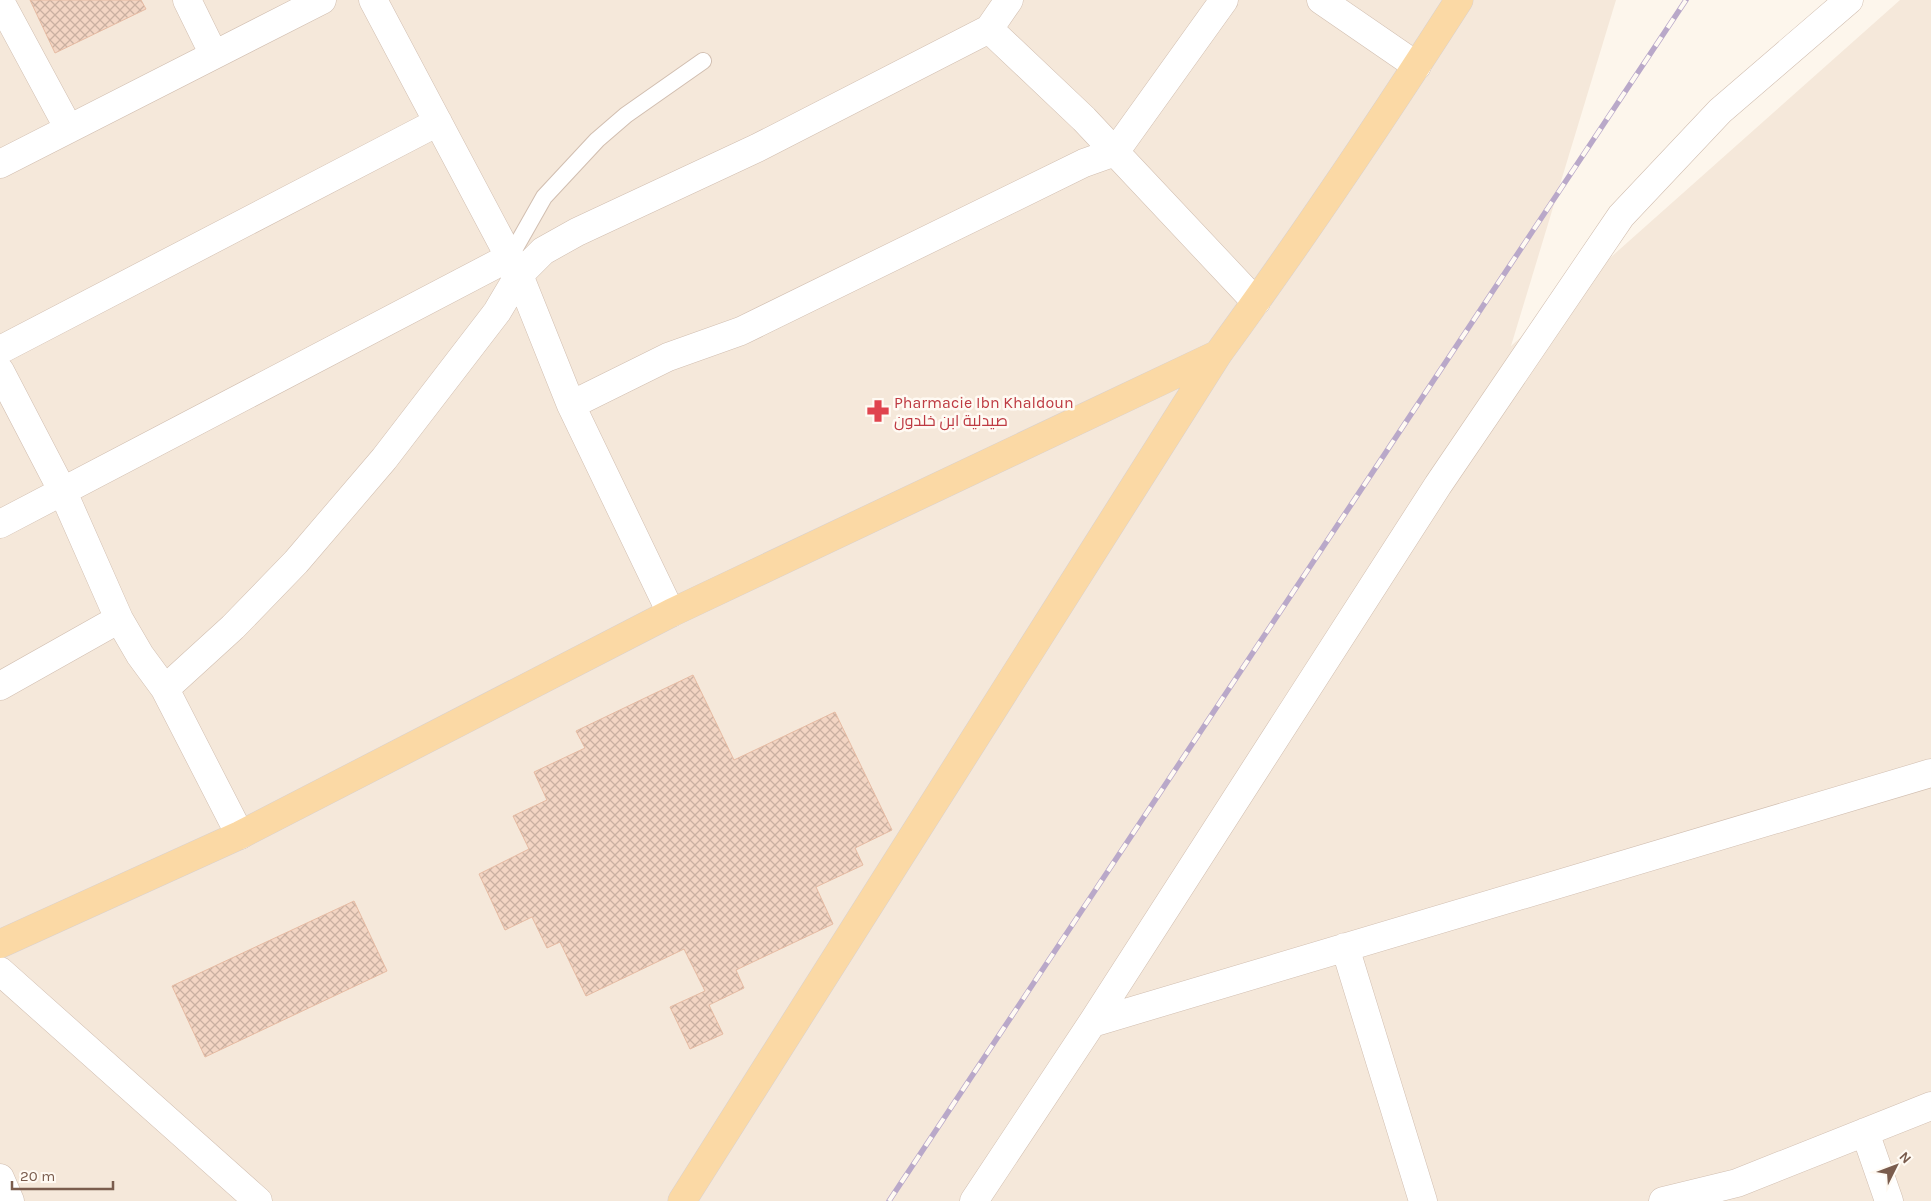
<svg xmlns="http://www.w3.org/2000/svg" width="1931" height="1201" font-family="Karla,Cairo,sans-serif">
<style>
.residential{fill:#f5e8da}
.building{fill:url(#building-cross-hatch);stroke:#e6bba3}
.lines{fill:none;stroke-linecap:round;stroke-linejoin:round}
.lane-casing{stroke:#d1beb0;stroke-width:18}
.street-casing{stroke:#d1beb0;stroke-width:29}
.primary-casing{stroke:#dad1cd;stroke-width:29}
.lane{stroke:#fff;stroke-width:16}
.street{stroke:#fff;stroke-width:28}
.primary{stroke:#fbd9a5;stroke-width:28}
.rail-casing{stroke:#b9a8c9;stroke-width:5.5}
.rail{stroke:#fffaf3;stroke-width:4;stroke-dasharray:11;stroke-linecap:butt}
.labels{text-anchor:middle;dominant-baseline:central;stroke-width:5;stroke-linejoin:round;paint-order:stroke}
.health-label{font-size:16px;fill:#be3a42;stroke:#fffaf3;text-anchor:start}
</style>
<defs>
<pattern id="building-cross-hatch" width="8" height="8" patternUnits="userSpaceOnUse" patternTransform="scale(1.25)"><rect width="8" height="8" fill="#f3d5c3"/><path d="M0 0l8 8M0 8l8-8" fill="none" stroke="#cab0a1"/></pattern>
</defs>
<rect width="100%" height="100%" fill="#fdf6ec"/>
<path class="residential" d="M0,0h1616l-105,346 389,-346h31v1201h-1931z"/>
<path class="building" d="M30,0h111l5,9 -91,44z
M693,675l41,85 101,-48 57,118 -37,18 8,17 -47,22 17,37 -97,46 8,18 -35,17 14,29 -33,15 -20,-42 35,-16 -21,-42 -98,47 -26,-54 -13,6 -15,-31 -27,13 -26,-56 50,-25 -16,-33 34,-16 -13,-28 51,-24 -9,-17z
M354,901l33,70 -182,86 -33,-71z"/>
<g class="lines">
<defs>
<path id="lane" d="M510,257l34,-60 53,-57 29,-25 77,-54"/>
<path id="street" d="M187,0l27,55
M373,0l146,275 52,130 100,208
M1009,0l-20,29 95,90 172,183
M1321,0l96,66
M0,1l69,128
M0,164l322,-164
M0,350l438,-228
M0,371l63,121 56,127 21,36 25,34 75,146
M571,405l97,-48 73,-26 343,-168 31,-11 109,-152
M0,524l510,-267
M0,686l119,-67
M165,689l68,-62 63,-65 88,-103 113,-147 22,-37 24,-24 34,-19 180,-84 232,-119
M1345,947l78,254
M0,971l258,230
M1092,1023l346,-538 183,-269 99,-105 129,-111
M1865,1132l24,69
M0,1178l10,23
M974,1201l118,-178 839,-250
M1663,1201l74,-18 194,-77"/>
<path id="primary" d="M0,944l240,-109 431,-222 547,-259
M682,1201l536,-847c84,-115 164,-234 241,-354"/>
</defs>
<use href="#lane" class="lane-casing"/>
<use href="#street" class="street-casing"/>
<use href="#primary" class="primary-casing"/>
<use href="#lane" class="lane"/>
<use href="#street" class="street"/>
<use href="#primary" class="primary"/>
<defs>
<path id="rail" d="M889,1201l797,-1201"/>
</defs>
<use href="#rail" class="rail-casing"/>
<use href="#rail" class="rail"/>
</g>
<defs>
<symbol id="pharmacy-bare" viewBox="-9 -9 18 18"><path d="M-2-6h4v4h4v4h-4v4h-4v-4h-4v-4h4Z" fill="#e0444e" stroke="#fffaf3" stroke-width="2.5" paint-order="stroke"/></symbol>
</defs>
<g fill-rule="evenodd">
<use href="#pharmacy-bare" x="862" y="395" width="32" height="32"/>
</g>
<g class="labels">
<g class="health-label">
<text x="894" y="402">Pharmacie Ibn Khaldoun<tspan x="894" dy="18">صيدلية ابن خلدون</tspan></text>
</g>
</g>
<g transform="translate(1896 1166) rotate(48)" stroke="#fffaf3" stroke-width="4" paint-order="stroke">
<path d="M0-4L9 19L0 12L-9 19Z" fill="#7a5c4d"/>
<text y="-8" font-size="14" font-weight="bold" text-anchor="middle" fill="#7a5c4d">N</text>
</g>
<path d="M12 1181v8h101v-8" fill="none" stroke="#7a5c4d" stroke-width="2.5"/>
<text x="20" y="1181" font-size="15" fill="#7a5c4d" stroke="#fffaf3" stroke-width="4" paint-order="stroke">20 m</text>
</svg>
